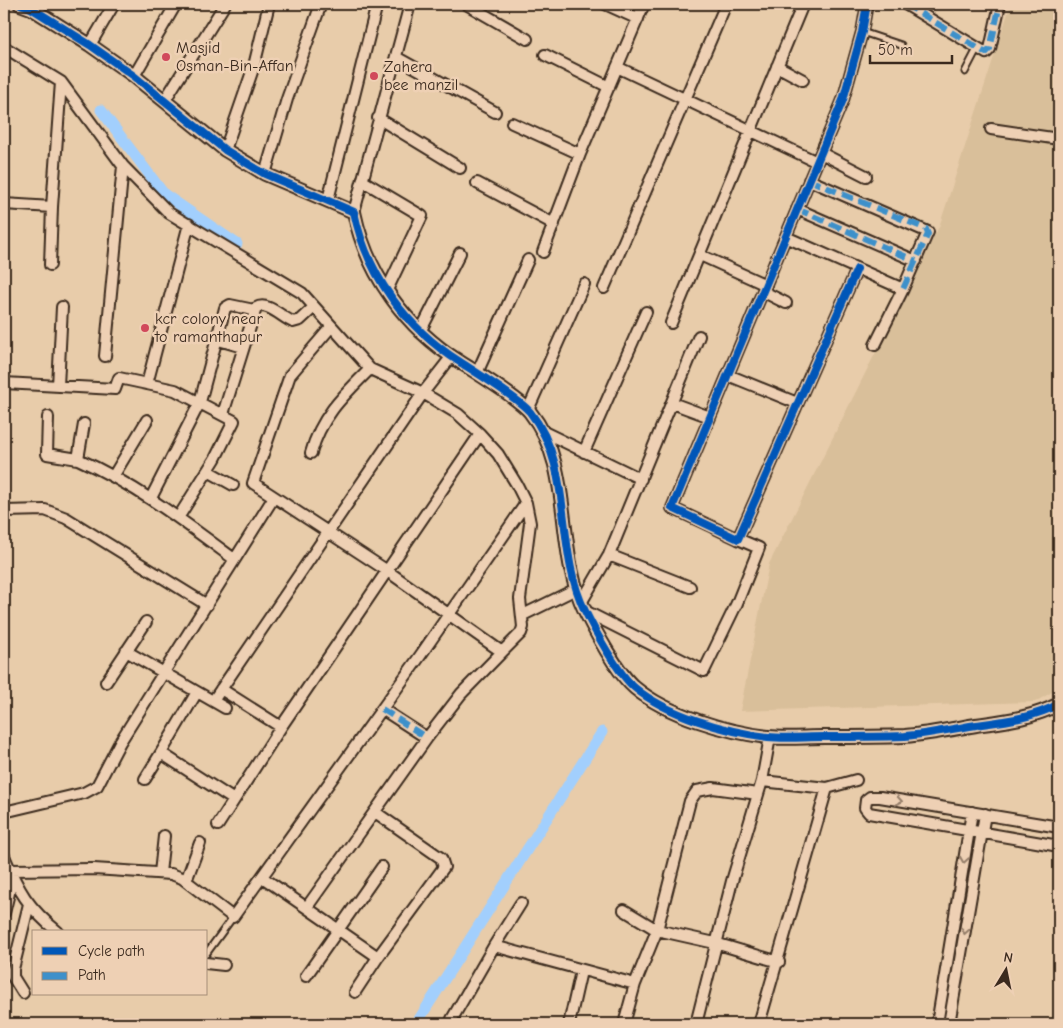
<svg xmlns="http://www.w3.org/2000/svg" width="1063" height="1028" font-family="'Comic Neue',sans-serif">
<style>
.built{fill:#d9bf9a}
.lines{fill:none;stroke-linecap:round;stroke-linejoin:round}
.canal{stroke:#a2cffd;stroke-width:11}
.service-casing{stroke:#3b2a1e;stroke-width:9}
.minor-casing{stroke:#3b2a1e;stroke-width:14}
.tertiary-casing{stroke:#3b2a1e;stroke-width:16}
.service{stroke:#eed0b4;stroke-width:5}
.minor{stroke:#eed0b4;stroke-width:10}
.tertiary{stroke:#eed0b4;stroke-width:12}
.quiet{stroke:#3e90ca;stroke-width:6;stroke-dasharray:12 6;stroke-linecap:butt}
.cycleway-casing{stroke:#eed0b4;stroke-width:11}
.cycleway{stroke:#0057b8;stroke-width:8}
.oneway{stroke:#947d69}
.poi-dot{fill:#d1495b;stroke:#eed0b4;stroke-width:2}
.labels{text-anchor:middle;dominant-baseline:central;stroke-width:5;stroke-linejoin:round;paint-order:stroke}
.poi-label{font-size:16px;fill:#3b2a1e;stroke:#eed0b4;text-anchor:start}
</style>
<rect width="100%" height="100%" fill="#e8ccaa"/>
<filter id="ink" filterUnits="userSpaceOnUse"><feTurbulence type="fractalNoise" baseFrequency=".02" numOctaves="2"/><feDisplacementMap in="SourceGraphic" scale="10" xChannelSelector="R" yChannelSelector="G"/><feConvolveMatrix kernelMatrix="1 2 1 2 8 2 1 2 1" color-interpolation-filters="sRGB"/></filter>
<g filter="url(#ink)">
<path class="built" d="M1011,4h48v684l-24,14 -295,9 29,-147 170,-337z"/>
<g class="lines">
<path class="canal" d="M101,110l63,84 73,50
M416,1024l186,-292"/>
<defs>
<path id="service" d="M862,32l39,13
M965,72l12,-23
M206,954l27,-37"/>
<path id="minor" d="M466,4l61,35
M605,4l33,15
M905,4l81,49 4,-4 10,-45
M90,45l24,-41
M4,47l57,35 62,84 46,47 133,80 68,76 53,24 35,21 22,20 18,20 19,31 9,18 4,20 -10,76 3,28 -2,6 -19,19
M545,55l64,32
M396,57l99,55
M777,66l26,14
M617,67l200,95
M134,76l42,-72
M165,100l60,-96
M378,118l82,50
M512,123l68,31
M991,129l68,10
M225,150l29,-84 15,-62
M821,153l45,23
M265,174l22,-75 34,-95
M809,180l119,52 -25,57 -28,56
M363,181l59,35 -35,74
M477,183l77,41
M328,200l49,-196
M4,204l48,3 9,-125
M797,209l119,52
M354,212l56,-208
M786,237l117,52
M543,252l37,-98 64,-150
M700,255l66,30
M50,265l2,-58
M857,269l-119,270 -66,-31 171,-408 19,-68 5,-28
M604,288l122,-284
M764,292l22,11
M671,323l132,-319
M420,332l40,-79
M215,339l28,8
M105,356l18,-190
M477,373l51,-113
M728,375l69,28
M4,383l111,6 4,-11 56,12 59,31 -19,38 -37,59
M147,384l42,-160
M58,386l4,-79
M672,403l38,14
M528,410l56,-126
M223,414l33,-106c12,-7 26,10 37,14l7,-2 14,-13
M48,417l-1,37 31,5
M84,424l-6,35c58,26 105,62 156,100
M544,432l97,47
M584,452l62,-140
M311,453c10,-37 33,-58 59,-84
M208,471l25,14
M114,475l33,-55
M151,498l49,-96 25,-94 5,-3 24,5
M4,511l41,-1 21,8 141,87
M609,555l81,32
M581,603l28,-48 90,-219
M585,611l119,60 33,-68 22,-55 -21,-9
M523,615l53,-26
M126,651l99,57
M106,682l40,-60
M221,689l60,38
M213,701l210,-308 29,-37
M382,709l45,29
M161,753l36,-61
M145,779l16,-26 73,47
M762,781l65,7 29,-8
M4,812l80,-19 13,-7 23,-44 154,-245
M218,825l63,-98 199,-293
M1059,827l-179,-30h-10l-4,3 -1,8 4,5 190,33
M4,856c14,34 24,52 54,76
M10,870l84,-1 77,5 11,4 51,39 187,-261 106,-153
M160,873l4,-37
M262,877l116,80 66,-90 -3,-9 -66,-46
M186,881l14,-38
M307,907l120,-169 34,-44 41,-42 -116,-82 -133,-87 37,-108 41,-48
M624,910l33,20 33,-129 7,-10 16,-3 45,6
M4,913l9,-36
M494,946l27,-43
M206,963l18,2
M306,976l76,-109
M355,992l23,-35
M23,993l-10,-16v-8l16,-65
M452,1019l42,-73 141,38
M569,1024l12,-53
M624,1024l11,-40 22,-54 58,13 64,19
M696,1024l36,-143 30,-100 8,-44
M759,1024l68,-236
M937,1024l35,-212
M949,1024l36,-210"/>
<path id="tertiary" d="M20,4l11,4 59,37 44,31 91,74 40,24 89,38c13,63 52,116 106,150 17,11 58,36 70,50 45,57 24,136 55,199 10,20 33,63 50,77 32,27 91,44 133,49 18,2 37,0 56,0 27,0 54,0 81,-1 24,-2 48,-7 71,-11 29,-4 57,-7 83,-21"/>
</defs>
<use href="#service" class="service-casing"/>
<use href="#minor" class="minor-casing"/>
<use href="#tertiary" class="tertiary-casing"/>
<use href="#service" class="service"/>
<use href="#minor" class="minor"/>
<use href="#tertiary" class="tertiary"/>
<path class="quiet" d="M905,4l81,49 4,-4 10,-45
M809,180l117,49 2,5 -25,55
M797,209l119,52
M382,709l45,29"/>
<defs>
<path id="cycleway" d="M20,4l11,4 59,37 44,31 91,74 40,24 89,38c13,63 52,116 106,150 17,11 58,36 70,50 45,57 24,136 55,199 10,20 33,63 50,77 32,27 91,44 133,49 18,2 37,0 56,0 27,0 54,0 81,-1 24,-2 48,-7 71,-11 29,-4 57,-7 83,-21
M857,269l-119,270 -66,-31 171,-408 19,-68 5,-28"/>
</defs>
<use href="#cycleway" class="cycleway-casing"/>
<use href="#cycleway" class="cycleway"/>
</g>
<defs><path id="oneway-chevron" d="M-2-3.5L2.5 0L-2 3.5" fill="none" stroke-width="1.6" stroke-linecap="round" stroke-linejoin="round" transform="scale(1.25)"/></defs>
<g class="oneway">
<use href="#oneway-chevron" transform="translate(899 801) rotate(10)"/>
<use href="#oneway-chevron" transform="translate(964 860) rotate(99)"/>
<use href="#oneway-chevron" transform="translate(965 931) rotate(100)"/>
</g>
</g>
<g class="poi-dot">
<circle cx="166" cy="57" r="5"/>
<circle cx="374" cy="76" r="5"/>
<circle cx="145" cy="328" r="5"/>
</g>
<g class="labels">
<g class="poi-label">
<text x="176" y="48">Masjid<tspan x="176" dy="18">Osman-Bin-Affan</tspan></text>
<text x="384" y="67">Zahera<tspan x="384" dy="18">bee manzil</tspan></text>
<text x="155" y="319">kcr colony near<tspan x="155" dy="18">to ramanthapur</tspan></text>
</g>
</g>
<rect width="1063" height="1028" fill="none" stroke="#eed0b4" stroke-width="20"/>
<rect x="10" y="10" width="1043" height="1008" fill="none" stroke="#3b2a1e" stroke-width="2" filter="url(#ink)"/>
<rect x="32" y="930" width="175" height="65" fill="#eed0b4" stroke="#a68e78"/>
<rect x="42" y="947" width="25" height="8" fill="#0057b8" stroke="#a68e78"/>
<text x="78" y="956" font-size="15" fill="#3b2a1e">Cycle path</text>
<rect x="42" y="972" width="25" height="8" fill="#3e90ca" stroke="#a68e78"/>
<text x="78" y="980" font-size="15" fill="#3b2a1e">Path</text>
<g transform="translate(1006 970) rotate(10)" stroke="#eed0b4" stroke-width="4" paint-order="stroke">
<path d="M0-4L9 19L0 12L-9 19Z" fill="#3b2a1e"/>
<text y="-8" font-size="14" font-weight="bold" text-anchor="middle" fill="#3b2a1e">N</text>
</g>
<path d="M870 55v8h82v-8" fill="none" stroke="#3b2a1e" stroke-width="2.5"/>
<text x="878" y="55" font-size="15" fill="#3b2a1e" stroke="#eed0b4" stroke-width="4" paint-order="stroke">50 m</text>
</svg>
